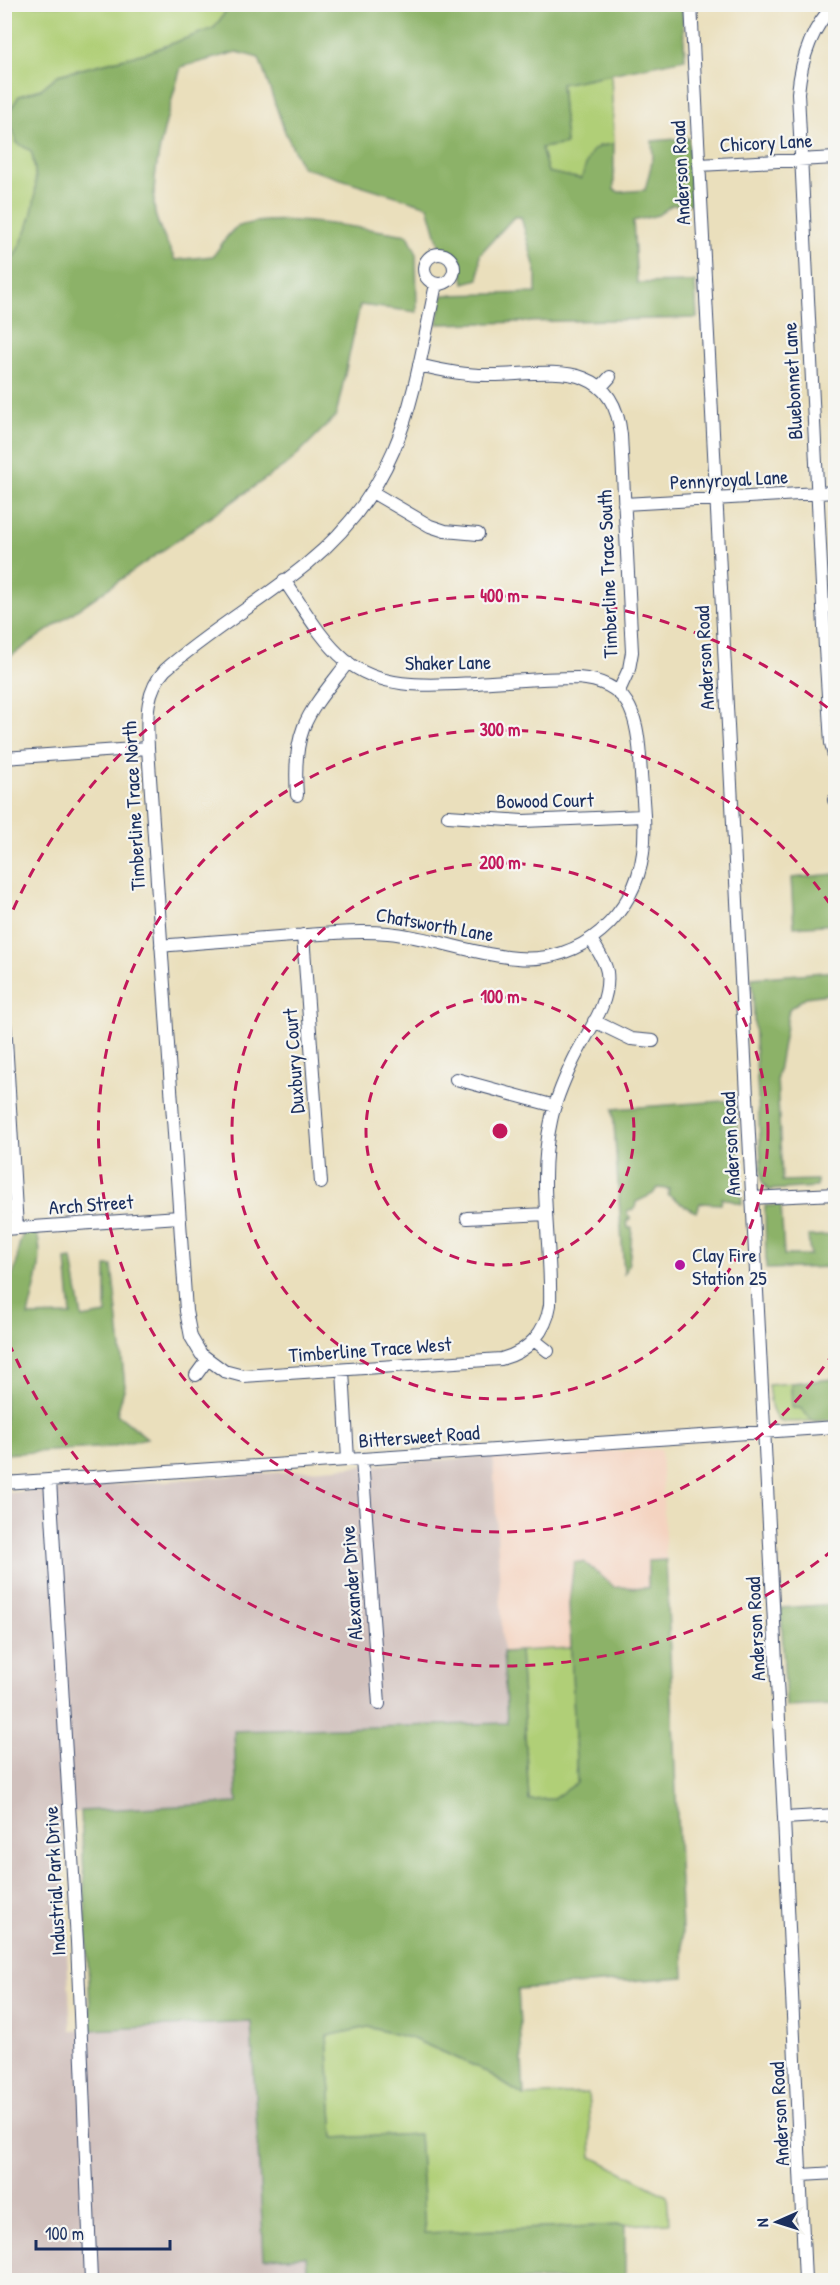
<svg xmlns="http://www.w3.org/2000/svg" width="840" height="2285" font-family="'Patrick Hand',sans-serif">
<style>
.built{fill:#f4d3c0}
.industrial{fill:#d0c0bc}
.green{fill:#b0cf77;stroke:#667f6a;stroke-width:1.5}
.forest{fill:#8cb268;stroke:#547063;stroke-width:1.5}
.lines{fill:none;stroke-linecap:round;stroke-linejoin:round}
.minor-casing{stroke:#3a496c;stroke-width:14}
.minor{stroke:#fff;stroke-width:12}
.ring{fill:none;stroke:#c2185b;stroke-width:3;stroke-dasharray:10 8}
.poi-dot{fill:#b5179e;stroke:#f6f6f2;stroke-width:2}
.labels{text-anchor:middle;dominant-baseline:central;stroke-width:4.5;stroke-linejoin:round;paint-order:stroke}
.street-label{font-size:20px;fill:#1b2f5e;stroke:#f6f6f2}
.poi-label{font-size:20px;fill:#1b2f5e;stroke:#f6f6f2;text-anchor:start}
.centre{fill:#c2185b;stroke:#f6f6f2;stroke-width:3}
.ring-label{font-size:18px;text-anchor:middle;font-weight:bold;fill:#c2185b;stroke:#f6f6f2;stroke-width:4.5;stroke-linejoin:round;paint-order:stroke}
</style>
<rect width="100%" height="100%" fill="#f6f6f2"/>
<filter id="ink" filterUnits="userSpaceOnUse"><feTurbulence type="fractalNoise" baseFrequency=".0167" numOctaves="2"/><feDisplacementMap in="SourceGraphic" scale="12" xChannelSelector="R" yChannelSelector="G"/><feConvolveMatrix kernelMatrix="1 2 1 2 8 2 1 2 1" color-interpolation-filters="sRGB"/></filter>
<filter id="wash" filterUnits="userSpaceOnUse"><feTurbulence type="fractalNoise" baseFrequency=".008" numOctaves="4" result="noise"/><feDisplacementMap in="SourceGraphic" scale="24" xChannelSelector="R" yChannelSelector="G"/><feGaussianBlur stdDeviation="1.35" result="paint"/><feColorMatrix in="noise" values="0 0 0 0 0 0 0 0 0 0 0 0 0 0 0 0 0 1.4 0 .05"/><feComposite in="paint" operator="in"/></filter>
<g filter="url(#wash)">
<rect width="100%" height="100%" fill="#eadfbc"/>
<path class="built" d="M661,1449l5,111 -18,1v27l-34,-1 -30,-25 -15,42 2,44 -68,4 -10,-196z"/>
<path class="industrial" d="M493,1456l14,267 -273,8 4,72 -178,10 11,218 180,-10 13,237 42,-2 2,24h-303v-787z"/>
<path class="green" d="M5,5h223l1,2 -15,21 -65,24 -91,23 -17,14 -22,7c8,35 22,78 15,114 -4,22 -18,43 -29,62z
M611,74l3,70 -16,2 -16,33 -34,-6 -7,-25 25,-4 -5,-60z
M791,1383l1,25h8l13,13c-39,2 -40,4 -45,-36z
M571,1648l6,135 -24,16 -24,1 -9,-149z
M368,2027l45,12 64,28 47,29 64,-3 4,64 75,38 2,28 -244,10 -6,-99 -85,4 -7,-102z"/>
<path class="forest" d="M322,4l9,4 29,-4 322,1 3,54 -124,25 5,60 -25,4 7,24 33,7c10,-24 4,-32 33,-35v46l5,2 26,-2 8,-32 -1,-17 37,-3 2,66 -19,1 -14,10 -25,6 4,62 58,-1 2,36 -260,6 6,-29 93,-2v-21l-15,-55h-7l-34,37 -1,25 -15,4 -4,-25 -21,-13 -11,-39 -126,-39 -17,-35 -26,-74 -22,-6 -56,15c-11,40 -32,106 -26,146 3,15 14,33 20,47l38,-4c7,-8 15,-24 24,-29 35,-16 130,2 171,8l8,17 1,60 -57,-7 -24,111 -45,45 -286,199v-388c23,-36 39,-77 26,-121l-14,-8 -9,-30 11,-17 22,-7 17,-14 91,-23 65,-24 15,-21 -1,-2z
M835,874v50l-41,3 -3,-49z
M835,971v22l-29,4 -17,12 -12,68 5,104 35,-1v7l-49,3 -6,-8 -10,-204z
M736,1100l6,104 -20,-6 -1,6 -21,-1 -3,9c-8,-1 -20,-13 -29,-17l1,-6 -12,-1 -4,6 -17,8 -1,7 -8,2v3l3,3v3h-3l1,8h4c-1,13 -1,38 -8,46l-11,-165z
M781,1205l3,50h26l-2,-19 27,-1v32l-69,2 -1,-63z
M25,1231h11c10,27 -2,58 -8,85l43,-1 -5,-55 6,-1 10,59 24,-4v-48h6l13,120 -8,28 30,24 -36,9 -106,7 -1,-170c20,-14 8,-34 21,-53z
M834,1321h2l-1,99 -22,1 -13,-13h-8l-1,-25 42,-4z
M666,1560l18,417 -166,12 6,107 -47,-29 -64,-28 -45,-12 -41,9 7,102 85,-4 6,99 200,-8v55h-317l-2,-24 -42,2 -13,-236 -160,8 -10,-219 156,-8 -3,-72 273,-8 -4,-71 17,-1 9,149 24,-1 24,-16 -8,-179 5,-42h10l30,25 34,1v-27z
M835,1604v101l-49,2 -5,-99z"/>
</g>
<g filter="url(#ink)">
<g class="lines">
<defs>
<path id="minor" d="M691,4l93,1814 21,462
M835,4c-24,24 -34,57 -37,89l27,555 6,95 5,22
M699,165l137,-7
M424 269a15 15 0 1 1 30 0a15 15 0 1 1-30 0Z
M436,284c-24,114 -32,200 -128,279 -46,38 -99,68 -143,107 -21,23 -18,49 -17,78l38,563 5,26 10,17 23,17 19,5 258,-17c27,-7 45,-27 49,-54 2,-61 -13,-123 1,-184 4,-21 13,-41 22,-60 13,-28 38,-56 34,-89 -2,-12 -10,-22 -16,-33
M419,365c24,6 48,11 73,10 56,-1 121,-18 129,60l11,217 -3,17 -11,24
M600,388l10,-11
M372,492l58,34 15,5 33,3
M624,504l212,-12
M4,758l144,-10
M297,795c-5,-68 11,-81 51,-133
M834,800l2,-1
M448,816l75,5 120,-5
M303,935l18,248
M161,946c44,-4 88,-7 132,-10 31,-2 63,-6 95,-3 44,4 86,22 129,25 64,6 118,-43 126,-105 4,-31 -2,-65 -3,-96 -3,-43 -11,-75 -62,-79 -33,0 -67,3 -101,5 -44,2 -95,8 -132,-23 -25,-21 -42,-53 -61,-80
M4,1005l13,223
M594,1021l37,18 22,2
M456,1079l99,27
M752,1198l84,-4
M467,1218l79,-4
M4,1229l175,-12
M534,1340l14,11
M343,1370l5,90
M196,1375l11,-15
M362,1459l17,245
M50,1480l27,462 14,338
M4,1483l832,-56
M784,1818l52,-3
M802,2175l34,-2"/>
</defs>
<use href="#minor" class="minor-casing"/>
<use href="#minor" class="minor"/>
</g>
</g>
<g class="ring">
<circle cx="500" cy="1131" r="134"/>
<circle cx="500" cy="1131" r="268"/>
<path d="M834 1352A401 401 0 1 1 834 910"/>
<path d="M833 1550A535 535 0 0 1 6 1336M6 926A535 535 0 0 1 833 712"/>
</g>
<circle class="poi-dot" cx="680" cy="1265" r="6"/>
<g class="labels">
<g class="street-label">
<text transform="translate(766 142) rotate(-3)">Chicory Lane</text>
<text transform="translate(680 173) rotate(-93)">Anderson Road</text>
<text transform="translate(792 381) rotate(-93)">Bluebonnet Lane</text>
<text transform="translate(729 479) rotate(-3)">Pennyroyal Lane</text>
<text transform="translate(607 574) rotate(-92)">Timberline Trace South</text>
<text transform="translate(704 658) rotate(-93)">Anderson Road</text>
<text transform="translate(448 662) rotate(-1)">Shaker Lane</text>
<text transform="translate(545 800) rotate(-1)">Bowood Court</text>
<text transform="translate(133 806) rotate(-93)">Timberline Trace North</text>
<text transform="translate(435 924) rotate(10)">Chatsworth Lane</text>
<text transform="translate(293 1061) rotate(-94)">Duxbury Court</text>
<text transform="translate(730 1144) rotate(-93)">Anderson Road</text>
<text transform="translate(91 1204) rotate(-4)">Arch Street</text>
<text transform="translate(370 1349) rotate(-4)">Timberline Trace West</text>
<text transform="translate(419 1436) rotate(-4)">Bittersweet Road</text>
<text transform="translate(351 1583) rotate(-94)">Alexander Drive</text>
<text transform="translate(755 1629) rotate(-93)">Anderson Road</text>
<text transform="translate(54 1881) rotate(-93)">Industrial Park Drive</text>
<text transform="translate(779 2114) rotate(-93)">Anderson Road</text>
</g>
<g class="poi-label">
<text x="692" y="1254">Clay Fire<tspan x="692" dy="23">Station 25</tspan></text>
</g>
</g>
<circle cx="500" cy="1131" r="9" class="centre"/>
<g class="ring-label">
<text x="500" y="602">400 m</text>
<text x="500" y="736">300 m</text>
<text x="500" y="869">200 m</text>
<text x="500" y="1003">100 m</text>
</g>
<rect width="840" height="2285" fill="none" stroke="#f6f6f2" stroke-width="24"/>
<g transform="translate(777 2222) rotate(267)" stroke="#f6f6f2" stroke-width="4.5" paint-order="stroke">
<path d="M0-4.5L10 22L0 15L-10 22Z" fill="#1b2f5e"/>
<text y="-9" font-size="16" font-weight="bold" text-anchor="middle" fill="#1b2f5e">N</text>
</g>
<path d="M36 2240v9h134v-9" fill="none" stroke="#1b2f5e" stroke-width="3"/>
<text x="45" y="2240" font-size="18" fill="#1b2f5e" stroke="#f6f6f2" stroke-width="4.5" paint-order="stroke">100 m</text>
</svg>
